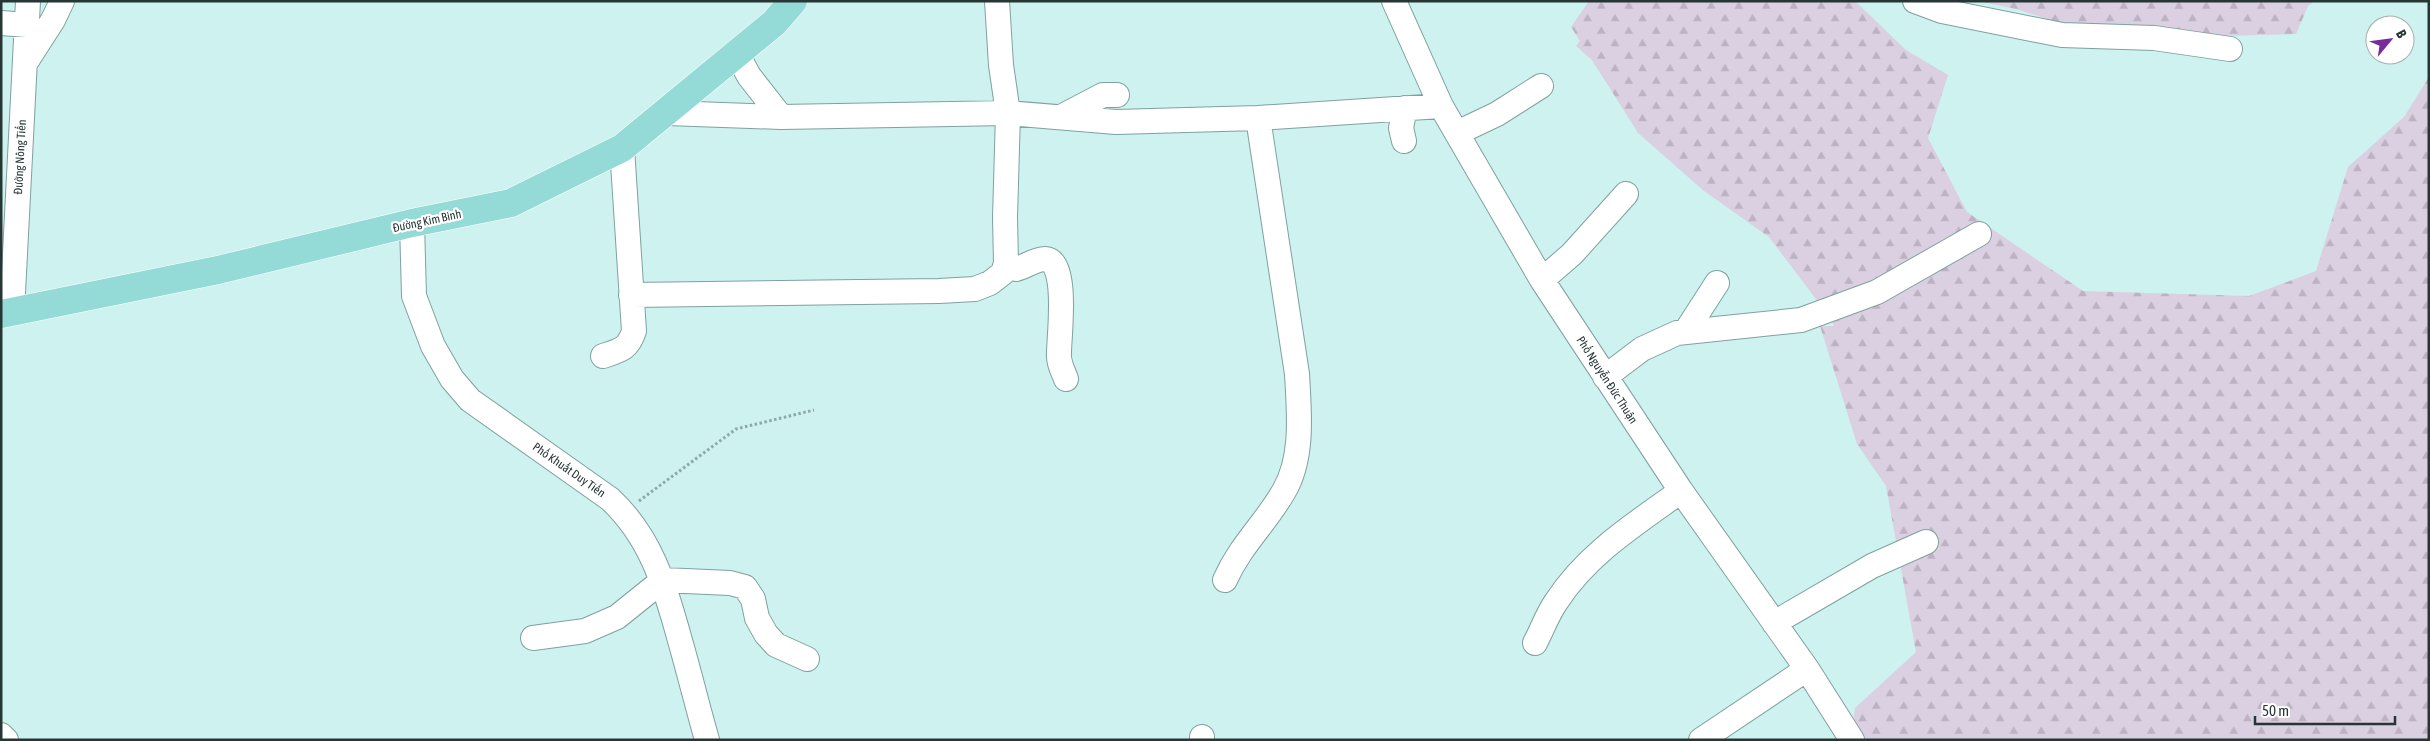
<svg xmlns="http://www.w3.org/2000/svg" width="2430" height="741" font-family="'Asap Condensed',sans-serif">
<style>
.forest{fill:url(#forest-firs)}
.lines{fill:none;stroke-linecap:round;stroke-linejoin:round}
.minor-casing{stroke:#7fa19f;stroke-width:26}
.major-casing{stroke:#fff;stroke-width:29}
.path{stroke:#8ca9a7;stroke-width:3;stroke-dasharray:2.5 2.5;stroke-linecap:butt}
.minor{stroke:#fff;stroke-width:24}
.major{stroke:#94dad7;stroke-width:28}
.labels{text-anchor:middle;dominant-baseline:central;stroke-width:4.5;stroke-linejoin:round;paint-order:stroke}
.street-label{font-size:12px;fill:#273635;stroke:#fff}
</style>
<defs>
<pattern id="forest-firs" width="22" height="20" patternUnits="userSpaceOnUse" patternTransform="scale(1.25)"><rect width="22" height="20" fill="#dbcfe2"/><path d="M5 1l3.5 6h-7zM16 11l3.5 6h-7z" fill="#bcb2c2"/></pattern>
</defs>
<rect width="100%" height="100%" fill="#cdf2ef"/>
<path class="forest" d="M1589,1h266l51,49 42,25 -20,63 39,74 116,79 166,5 67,-25 32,-104 56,-50 25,-40v663h-578l4,-32 61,-56 -30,-166 -29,-42 -37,-118h14l-3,-7 -62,-82 -65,-46 -66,-58 -46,-73 -16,-14 4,-5 -9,-14z
M1978,1h337l-7,5 -12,28 -74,2 -86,11 -120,-38z"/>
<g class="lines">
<defs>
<path id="minor" d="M1394,1l47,105 101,174 139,211 126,178 45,71
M1915,1l27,10 120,24 92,3 76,11
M1,23l26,2
M737,54l12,22 32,41
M26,62l27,-42 9,-19
M667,113l114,4 227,-4 108,9 142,-4 183,-12
M1061,117l42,-22h14
M1457,133l40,-19 44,-28
M1404,141l-3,-13 4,-20
M412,223l2,73 19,50 19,33 18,21 140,99c43,40 56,91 71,145 9,32 17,64 26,96
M1006,263l10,6c9,-2 19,-10 29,-10 24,1 14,77 14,94 -1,9 4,18 7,26
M1542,280l30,-26 54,-60
M631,295l308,-4 36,-2 15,-6 13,-10 3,-10 -1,-45 3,-105 -7,-48 -4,-64
M12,312l16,-311
M1686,331l31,-48
M603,356c18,-6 25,-7 31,-25l-12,-183
M1605,377l37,-28 35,-16 124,-13 76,-28 102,-58
M1225,580c16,-36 41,-57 59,-89 20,-34 15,-80 13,-117l-39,-256
M1774,623l98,-57 54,-24
M533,638l52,-7 32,-14 46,-37 67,3 15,4 8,12 4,19 9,16 10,11 31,14
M1535,643c7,-13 12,-28 21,-41 31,-48 79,-78 125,-111
M1,735l5,5
M1202,740v-3
M1701,740l106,-71"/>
<path id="major" d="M1,314l217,-44 194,-47 99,-20 111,-55 152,-125 19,-22"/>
</defs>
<use href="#minor" class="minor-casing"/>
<use href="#major" class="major-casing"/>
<path class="path" d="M639,501l97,-72 78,-19"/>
<use href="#minor" class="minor"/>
<use href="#major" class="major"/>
</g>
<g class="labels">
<g class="street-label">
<text transform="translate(20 157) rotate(-87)">Đường Nông Tiến</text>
<text transform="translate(427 221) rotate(-12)">Đường Kim Bình</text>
<text transform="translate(1607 380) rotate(57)">Phố Nguyễn Đức Thuận</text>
<text transform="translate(569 470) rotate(35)">Phố Khuất Duy Tiến</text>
</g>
</g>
<rect width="2430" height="741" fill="none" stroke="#273635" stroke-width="5"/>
<g transform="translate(2390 40) rotate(61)"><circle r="24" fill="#ffffff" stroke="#a9afae"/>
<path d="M0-4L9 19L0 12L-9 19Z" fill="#792b9c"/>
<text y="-8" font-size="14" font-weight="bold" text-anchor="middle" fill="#273635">B</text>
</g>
<path d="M2255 716v8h140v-8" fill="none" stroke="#273635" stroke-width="2.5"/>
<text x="2262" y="716" font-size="15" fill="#273635" stroke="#ffffff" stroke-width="4" paint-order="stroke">50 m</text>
</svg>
